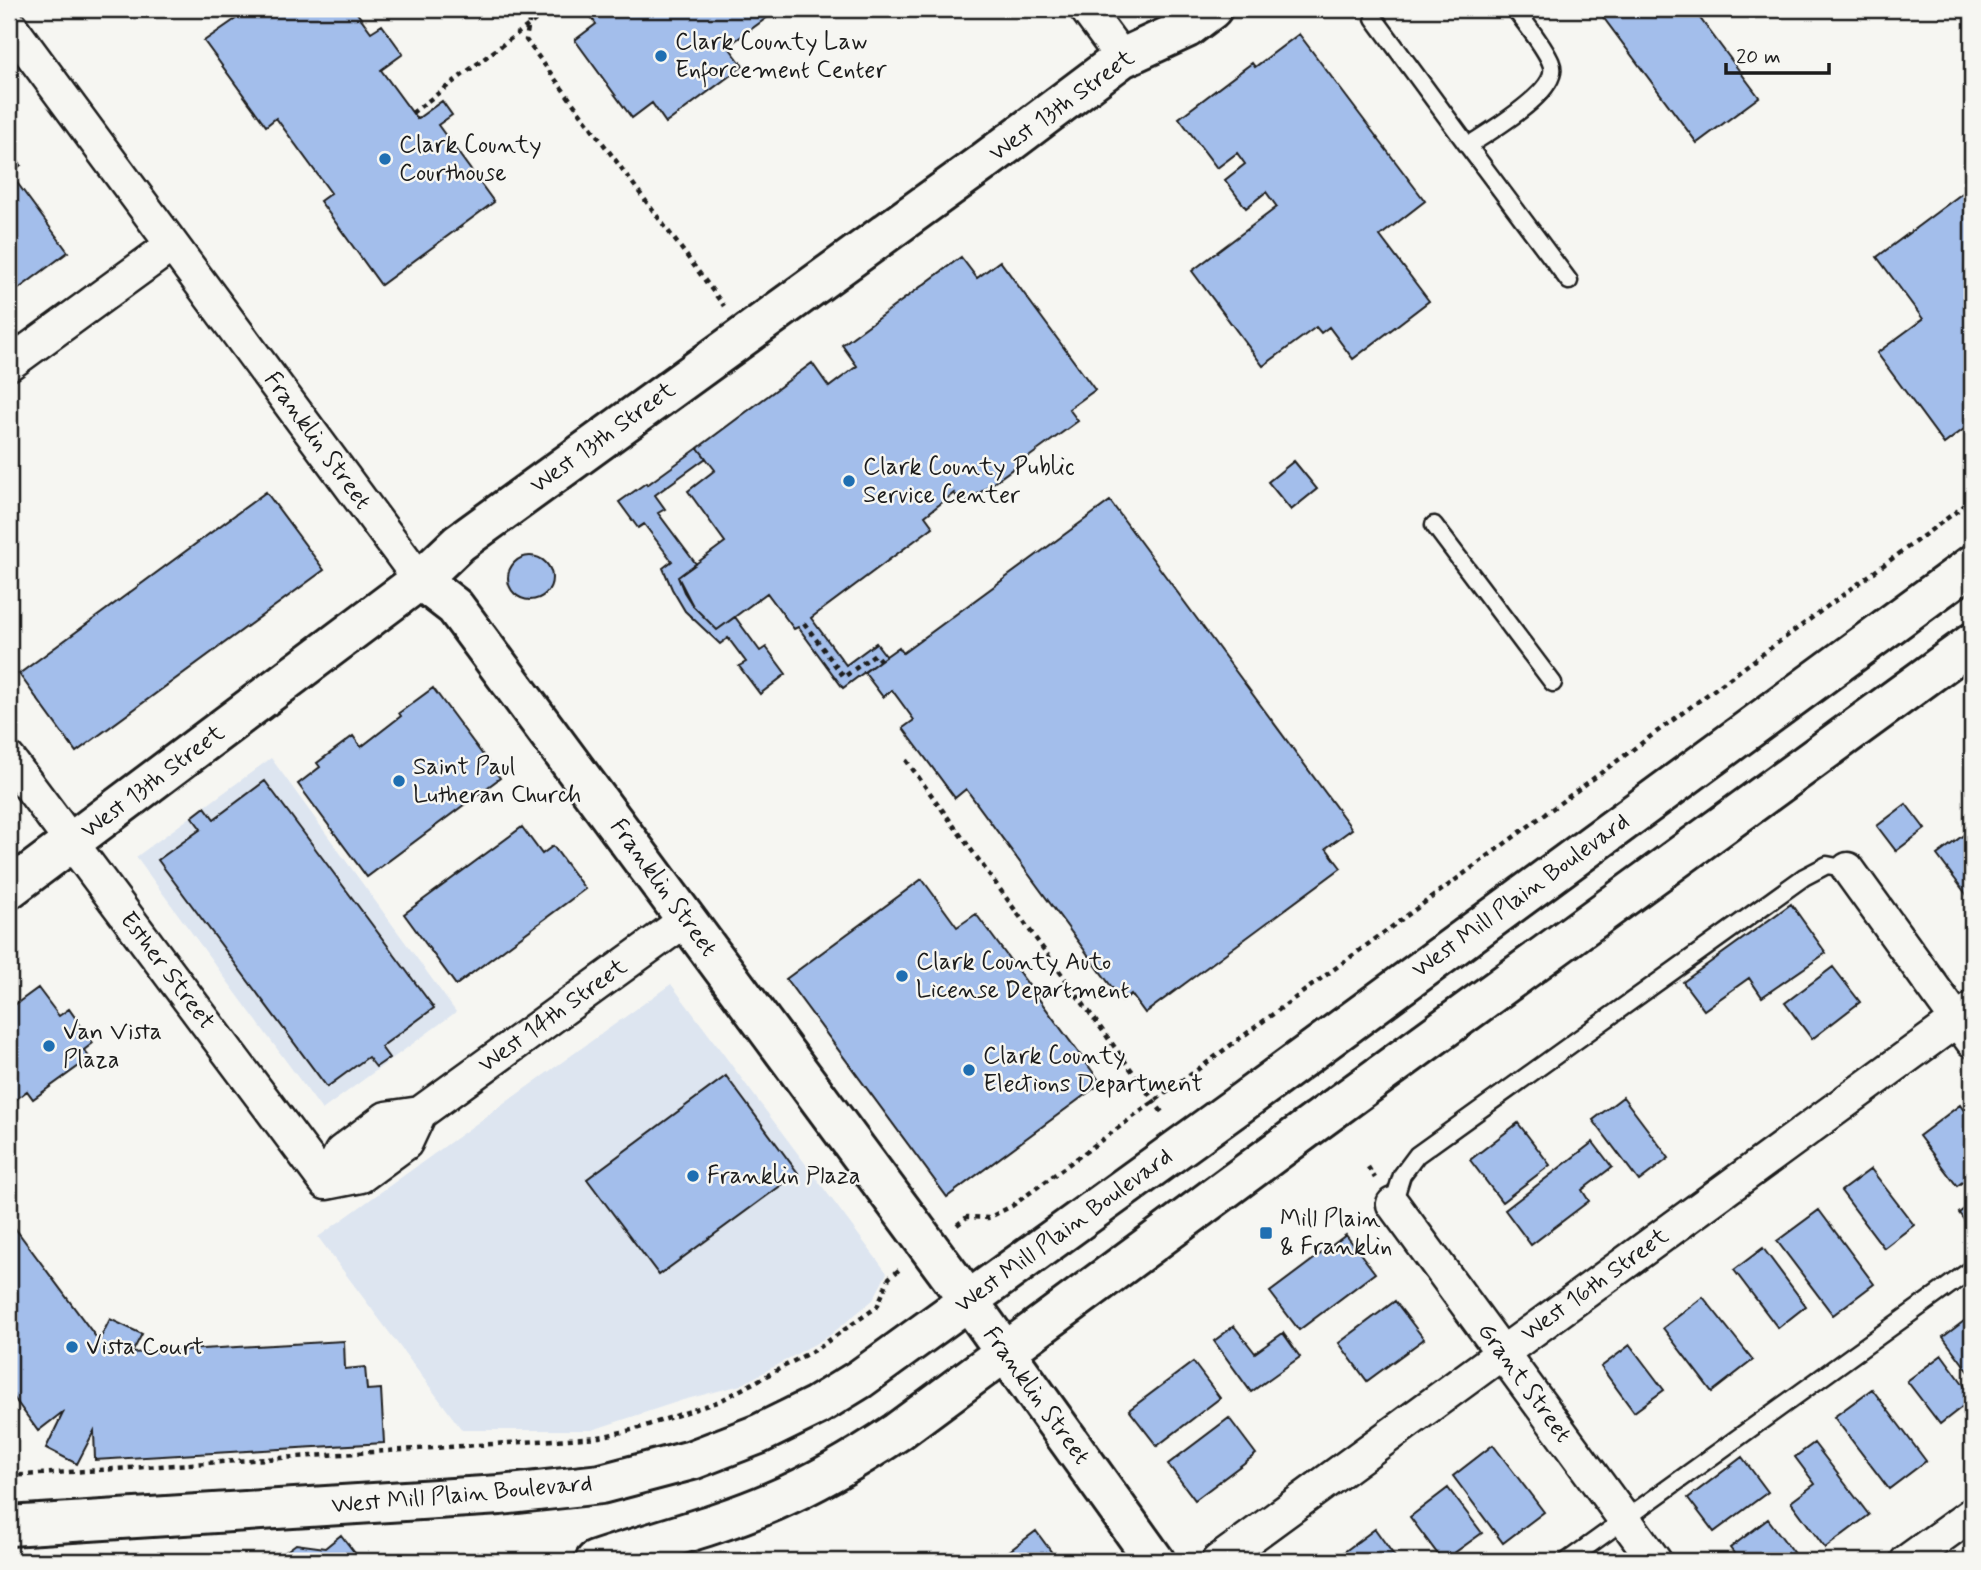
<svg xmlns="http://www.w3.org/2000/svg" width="1981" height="1570" font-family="Mynerve,sans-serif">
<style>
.built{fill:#dde5f0}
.building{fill:#a3beeb;stroke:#1c1c1c;stroke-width:2}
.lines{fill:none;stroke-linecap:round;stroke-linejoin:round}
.service-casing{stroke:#1c1c1c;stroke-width:21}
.minor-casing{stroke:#1c1c1c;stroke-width:37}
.tertiary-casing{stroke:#1c1c1c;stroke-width:44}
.secondary-casing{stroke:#1c1c1c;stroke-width:44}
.path{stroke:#1c1c1c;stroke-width:4.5;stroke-dasharray:5 5;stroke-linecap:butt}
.service{stroke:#f6f6f2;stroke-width:16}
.minor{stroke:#f6f6f2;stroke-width:32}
.tertiary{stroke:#f6f6f2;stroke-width:38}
.secondary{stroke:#f6f6f2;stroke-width:38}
.path-bridge{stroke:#1c1c1c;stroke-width:4.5;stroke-dasharray:5 5;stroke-linecap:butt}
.poi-dot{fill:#1f6fb2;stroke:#f6f6f2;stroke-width:2.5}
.labels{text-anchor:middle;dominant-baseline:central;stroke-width:5;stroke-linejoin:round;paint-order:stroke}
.poi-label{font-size:24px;fill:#1c1c1c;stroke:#f6f6f2;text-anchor:start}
.street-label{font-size:24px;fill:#1c1c1c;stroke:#f6f6f2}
</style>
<rect width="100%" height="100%" fill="#f6f6f2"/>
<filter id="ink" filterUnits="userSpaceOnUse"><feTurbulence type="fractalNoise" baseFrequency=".0143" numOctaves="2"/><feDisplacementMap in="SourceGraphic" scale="14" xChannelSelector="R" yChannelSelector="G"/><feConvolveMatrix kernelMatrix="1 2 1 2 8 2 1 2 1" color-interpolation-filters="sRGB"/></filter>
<g filter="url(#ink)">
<path class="built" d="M271,758l185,254 -134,98 -186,-253z
M671,984l216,289 -14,27 -44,36 -88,49 -58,15 -91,30h-130l-144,-193z"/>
<path class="building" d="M250,9h104l17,23 11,-7 21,29 -22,16 36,49 25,-18 10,14 -14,10 56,77 -113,83 -61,-84 11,-8 -55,-75 -10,8 -62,-85z
M585,9h194l-51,37 15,20 -77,57 -14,-20 -20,15 -57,-78 21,-16z
M1597,9h96l66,88 -62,46z
M1299,34l126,167 -45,35 49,65 -76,58 -24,-32 -8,6 -5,-6 -53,39 -71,-95 85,-64 -11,-15 -20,16 -21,-28 20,-16 -8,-11 -20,15 -38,-50 73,-55 3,4z
M9,148l12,17 -11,8 58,79 -59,44z
M1972,186v237l-28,21 -67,-91 46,-34 -46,-62z
M961,257l16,21 23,-17 95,129 -26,19 9,12 -115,84 -9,-12 -29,23 8,11 -122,91 35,47 30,-22 10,13 -43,32 -45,-61 -4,2 -27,-36 -50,37 -24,-24 -9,-14 -6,-15 47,-35 -37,-51 27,-21 -17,-22 114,-85 17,24 28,-21 -15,-21z
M698,448l8,10 -51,37 10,14 -7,4 38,51 -18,13 15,29 24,24 18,-13 25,34 6,-4 20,27 -26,20 -21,-28 7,-4 -18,-24 -8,6 -35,-33 -13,-22 -9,-21 9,-7 -28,-37 -6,4 -19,-26 27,-19 1,2z
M1294,461l23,28 -26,21 -23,-28z
M266,492l58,78 -248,182 -57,-78z
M1110,501l242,328 -26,19 15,20 -196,145 -14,-19 -9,7 -156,-212 -11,9 -52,-70 11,-8 -22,-30 -9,7 -19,-25 35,-25 4,6z
M508 578a22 22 0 1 1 44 0a22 22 0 1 1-44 0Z
M433,688l67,90 -133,99 -69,-93 22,-17 -3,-4 36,-27 8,11 40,-31 -2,-3z
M265,781l169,227 -53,39 8,11 -13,9 -8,-10 -41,30 -169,-227 43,-31 -9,-12 13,-10 9,12z
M1906,804l19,25 -29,22 -19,-25z
M522,827l20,27 11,-8 32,43 -129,96 -52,-71z
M1965,834l7,10v58l-35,-47z
M922,879l35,48 19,-13 125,169 -154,114 -161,-218z
M1791,904l35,49 -64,44 -13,-19 -45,32 -21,-28z
M1833,967l27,35 -48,37 -27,-36z
M38,988l21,28 10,-7 24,34 -9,7 6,8 -57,41 -6,-8 -18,14v-96z
M726,1076l72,97 -139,102 -72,-96z
M1623,1097l46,61 -30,23 -46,-61z
M1960,1105l12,17v53l-15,11 -38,-50z
M1518,1123l32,42 -48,37 -32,-42z
M1593,1142l19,25 -30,23 7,11 -58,44 -26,-35z
M1871,1169l43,56 -30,23 -43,-57z
M1972,1203v28l-13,-18z
M1819,1210l55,74 -41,31 -56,-74z
M9,1220l90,121 11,-22 32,15 -10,19 212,-12 1,28 20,-2 2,23 14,-1 3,54 -289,17 -1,-29 -17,33 -31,-16 18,-37 -26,20 -29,-40z
M1346,1235l29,38 -76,57 -29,-38z
M1763,1248l43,58 -28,22 -44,-58z
M1703,1297l50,63 -41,32 -49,-64z
M1395,1301l29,38 -57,42 -28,-38z
M1972,1315v61l-29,-39z
M1234,1326l21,27 28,-20 17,24 -49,35 -37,-51z
M1630,1345l34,45 -30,22 -33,-45z
M1942,1355l30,41v3l-32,25 -33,-43z
M1193,1362l27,36 -63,48 -28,-36z
M1872,1389l54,72 -37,28 -55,-72z
M1229,1418l27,36 -61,46 -27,-36z
M1814,1443l55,72 -44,33 -34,-46 24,-18 -20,-27z
M1493,1445l51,67 -41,31 -50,-67z
M1742,1457l26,35 -54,40 -26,-34z
M1448,1488l34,45 -39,28 -33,-44z
M1768,1519l30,40 -3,2h-55l-10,-13z
M1375,1529l23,32h-66z
M1036,1531l22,30h-62z
M341,1535l20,26h-88l23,-17 29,4z"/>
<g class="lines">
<defs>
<path id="service" d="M1374,18l94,128c20,-14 95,-56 83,-83 -6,-16 -26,-40 -36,-54
M1468,146l101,135
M1434,525l119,158
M1393,1204l9,-29 15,-20 387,-278 23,-12 21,4
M1567,1561l405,-292"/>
<path id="minor" d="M1086,9l36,49
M9,24l411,556
M9,364l163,-119
M9,759l317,424
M1848,869l124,172
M326,1183l35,-7 45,-33 14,-30 267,-194
M326,1183l15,-31 45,-34 34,-5
M1393,1204l262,357
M1218,1561l754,-552
M1907,1561l65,-47"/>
<path id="tertiary" d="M420,580l35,27 513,693 187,261
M9,889l411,-309 39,-37 526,-382 137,-103 65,-30 25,-19"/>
<path id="secondary" d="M9,1526l491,-31 101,-11 91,-24 67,-26 57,-28 44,-27 373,-270 739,-544
M595,1561c59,-20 122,-35 179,-60 44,-19 84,-43 123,-69l412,-305 663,-484"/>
</defs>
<use href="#service" class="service-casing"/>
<use href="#minor" class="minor-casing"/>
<use href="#tertiary" class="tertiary-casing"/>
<use href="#secondary" class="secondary-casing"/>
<path class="path" d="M531,9l-5,31 198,266
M804,623l40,54 31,-23 5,6
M906,760l258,355
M1368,1167l7,11
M957,1225l10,-8 21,1 24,-12 960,-706
M9,1476l590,-39 37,-8 84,-28 98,-53 59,-41 12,-29 11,-9"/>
<use href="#service" class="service"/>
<use href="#minor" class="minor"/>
<use href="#tertiary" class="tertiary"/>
<use href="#secondary" class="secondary"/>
<path class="path-bridge" d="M412,113l138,-104"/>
</g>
</g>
<g class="poi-dot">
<circle cx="661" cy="56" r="7"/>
<circle cx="385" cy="159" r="7"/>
<circle cx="849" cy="481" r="7"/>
<circle cx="399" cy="781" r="7"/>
<circle cx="902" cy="976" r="7"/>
<circle cx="49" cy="1046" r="7"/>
<circle cx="969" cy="1070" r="7"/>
<circle cx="693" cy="1176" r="7"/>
<rect x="1259" y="1226" width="14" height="14" rx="3.5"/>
<circle cx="72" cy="1347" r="7"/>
</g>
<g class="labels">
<g class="poi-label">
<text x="675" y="42">Clark County Law<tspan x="675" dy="28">Enforcement Center</tspan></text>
<text x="399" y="145">Clark County<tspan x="399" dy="28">Courthouse</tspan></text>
<text x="863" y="467">Clark County Public<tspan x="863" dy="28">Service Center</tspan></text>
<text x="413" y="767">Saint Paul<tspan x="413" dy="28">Lutheran Church</tspan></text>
<text x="916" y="962">Clark County Auto<tspan x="916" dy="28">License Department</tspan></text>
<text x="63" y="1032">Van Vista<tspan x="63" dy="28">Plaza</tspan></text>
<text x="983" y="1056">Clark County<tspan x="983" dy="28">Elections Department</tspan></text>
<text x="707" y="1176">Franklin Plaza</text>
<text x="1280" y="1219">Mill Plain<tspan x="1280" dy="28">&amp; Franklin</tspan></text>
<text x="86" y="1347">Vista Court</text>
</g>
<g class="street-label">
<text transform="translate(1062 106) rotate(-36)">West 13th Street</text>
<text transform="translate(603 438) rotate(-36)">West 13th Street</text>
<text transform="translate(317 441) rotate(54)">Franklin Street</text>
<text transform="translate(153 782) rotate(-37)">West 13th Street</text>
<text transform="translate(663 888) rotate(54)">Franklin Street</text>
<text transform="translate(1521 896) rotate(-36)">West Mill Plain Boulevard</text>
<text transform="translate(167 971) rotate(53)">Esther Street</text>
<text transform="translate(553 1016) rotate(-36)">West 14th Street</text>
<text transform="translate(1064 1231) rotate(-36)">West Mill Plain Boulevard</text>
<text transform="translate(1595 1285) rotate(-36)">West 16th Street</text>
<text transform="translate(1524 1383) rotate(54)">Grant Street</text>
<text transform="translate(1036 1396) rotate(54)">Franklin Street</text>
<text transform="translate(462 1495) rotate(-5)">West Mill Plain Boulevard</text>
</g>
</g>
<rect width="1981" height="1570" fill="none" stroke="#f6f6f2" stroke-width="35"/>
<rect x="18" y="18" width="1946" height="1535" fill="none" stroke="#1c1c1c" stroke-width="2.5" filter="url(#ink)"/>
<path d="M1726 63v10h103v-10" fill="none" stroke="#1c1c1c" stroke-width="3.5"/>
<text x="1736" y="63" font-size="21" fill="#1c1c1c" stroke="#f6f6f2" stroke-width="5" paint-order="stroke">20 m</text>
</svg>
